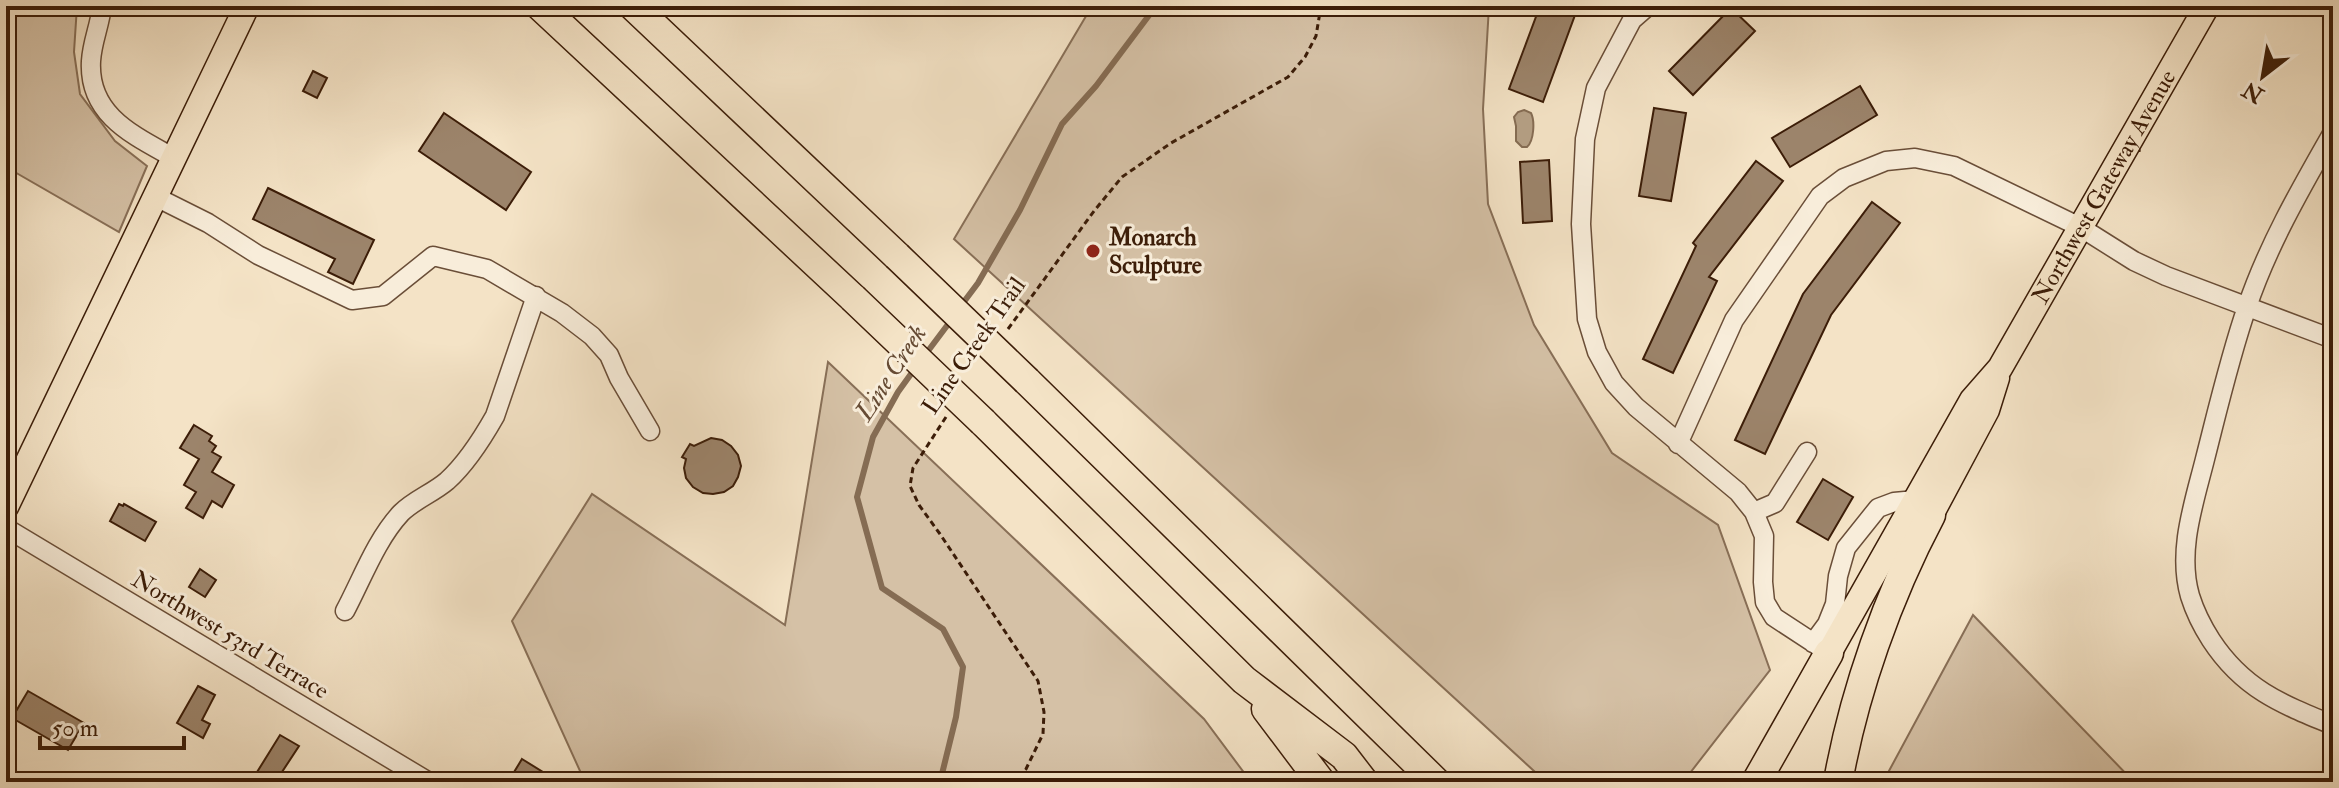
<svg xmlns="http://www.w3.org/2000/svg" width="2339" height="788" font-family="'IM FELL Double Pica',serif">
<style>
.green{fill:#d5c1a6;stroke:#886f57;stroke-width:2}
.water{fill:#b5a085;stroke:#856c53;stroke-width:2}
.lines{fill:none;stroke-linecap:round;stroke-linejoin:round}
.stream{stroke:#856c53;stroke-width:6}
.building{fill:#9c846b;stroke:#3c1d08;stroke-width:2}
.minor-casing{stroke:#6a4e38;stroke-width:21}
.major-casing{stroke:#3c1d08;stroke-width:27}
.highway-casing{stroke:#3c1d08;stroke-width:31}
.path{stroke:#3c1d08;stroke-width:3;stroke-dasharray:6 4;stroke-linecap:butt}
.minor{stroke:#f8edda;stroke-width:18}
.major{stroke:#f4e3c6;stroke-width:24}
.highway{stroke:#f4e3c6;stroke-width:28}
.highway-bridge-casing{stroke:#3c1d08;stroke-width:31;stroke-linecap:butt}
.highway-bridge{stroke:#f4e3c6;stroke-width:28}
.poi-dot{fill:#8f2418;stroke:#f8edda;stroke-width:3}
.labels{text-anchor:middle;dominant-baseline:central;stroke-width:6;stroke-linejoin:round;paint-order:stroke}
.street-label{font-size:24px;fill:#3c1d08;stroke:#f8edda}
.poi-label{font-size:24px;font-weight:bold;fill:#3c1d08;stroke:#f8edda;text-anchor:start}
.water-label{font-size:26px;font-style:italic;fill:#664b34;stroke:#f8edda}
</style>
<rect width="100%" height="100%" fill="#f4e3c6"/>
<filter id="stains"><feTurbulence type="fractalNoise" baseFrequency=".0025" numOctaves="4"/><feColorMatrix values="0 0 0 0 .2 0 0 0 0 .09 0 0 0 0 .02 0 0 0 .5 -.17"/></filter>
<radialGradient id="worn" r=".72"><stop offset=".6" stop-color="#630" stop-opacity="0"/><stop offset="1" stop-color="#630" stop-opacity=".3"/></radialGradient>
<path class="green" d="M6,6h71l-3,46 6,42 35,47 32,25 -28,66 -113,-65z
M1092,6h397l-6,103 5,95 46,121 78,128 106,72 52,145 -87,112h-137l-592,-543z
M828,362l376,357 47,63h-666l-73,-161 80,-127 193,131z
M1973,615l161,167h-251z"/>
<path class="water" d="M1524,110l7,3c4,8 3,28 -4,34h-5l-6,-6v-15l-2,-9 4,-5z"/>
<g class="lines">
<path class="stream" d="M960,307l18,-24 42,-73 42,-86 34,-38 60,-80
M925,355l27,-36
M916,367l-18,25 -25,45 -16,60 25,91 61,41 20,38 -7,50 -16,65"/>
</g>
<path class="building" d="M1540,6h10l25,9 -32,87 -34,-13z
M1731,8l24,23 -62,64 -24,-24z
M313,71l14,7 -10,20 -14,-7z
M1860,86l17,29 -87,52 -18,-29z
M1654,108l32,5 -15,88 -32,-5z
M444,113l87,59 -25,38 -87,-59z
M1549,160l3,61 -29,2 -3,-61z
M1756,161l27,20 -74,96 8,4 -44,92 -30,-14 53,-113 -3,-3z
M268,188l106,52 -21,44 -25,-12 7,-13 -82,-40z
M1872,202l28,21 -69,92 -66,139 -30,-14 68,-146z
M194,425l18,11 -3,5 7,5 -4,6 9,5 -9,15 22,13 -12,22 -10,-6 -9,17 -17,-10 10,-16 -12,-7 15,-26 -19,-11z
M711,438l11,2 9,6 7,9 3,11 -3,11 -5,9 -9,6 -11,2 -10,-1 -10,-6 -7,-9 -2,-10 2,-9 -4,-2 8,-13 4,2z
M1823,479l30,18 -25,43 -31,-18z
M119,504l4,2 1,-2 32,18 -11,19 -35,-20z
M200,569l16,11 -11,17 -16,-10z
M198,686l17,9 -13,25 8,4 -7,14 -26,-15z
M28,691l56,32 -16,27 -56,-32z
M280,735l19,11 -17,26 16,10h-35l-9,-5z
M522,759l37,23h-51z"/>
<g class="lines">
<defs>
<path id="minor" d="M102,6c-2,19 -10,36 -11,55 -3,54 42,74 83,97
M1648,6l-16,14 -36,68 -11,51 -4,85 6,95 10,33 17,31 22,24 102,85 16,20 10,24 -1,46 2,20 9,15 55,36
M156,197l52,26 50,32 94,45 31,-4 50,-40 54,13 75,44 30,23 17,19 10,23 31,53
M1678,444l56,-124 86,-124 24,-18 42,-17 29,-3 39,8 126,61 54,34 32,15 167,63
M1754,512l21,-9 32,-51
M6,528l423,254
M345,611c17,-32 31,-71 56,-98 13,-13 32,-20 46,-32 20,-18 35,-42 48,-65l41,-120
M1813,643l14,-19 8,-20 3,-28 8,-28 32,-40 16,-6 22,-2
M2333,725c-52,-21 -90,-36 -122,-85 -9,-14 -16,-28 -21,-44 -13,-45 4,-93 15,-137 13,-51 25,-103 42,-152 21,-62 54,-119 86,-175"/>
<g id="major">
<path d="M6,507l241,-501"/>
<path d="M1931,515l56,-105 10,-32"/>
<path id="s1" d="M1829,653l143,-253 28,-32 207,-362"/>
</g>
<path id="highway" d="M540,6l313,292
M633,6l264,250
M1027,381l409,401
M983,422l261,258 100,76 20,26
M1266,709l55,73
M1756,782l73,-129
M1838,782c16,-90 50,-186 93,-267"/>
</defs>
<use href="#minor" class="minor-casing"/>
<use href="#major" class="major-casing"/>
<use href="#highway" class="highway-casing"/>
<path class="path" d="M1008,329l86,-118 28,-34 49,-34 117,-66 17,-20 11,-21 5,-30
M946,417l-33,51 -3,18 9,19 21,29 98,147 6,31 -1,22 -17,35 -13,13"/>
<use href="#minor" class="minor"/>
<use href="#major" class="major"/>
<use href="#highway" class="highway"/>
<defs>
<path id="highway-bridge" d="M897,256l130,125
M853,298l130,124"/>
</defs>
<use href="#highway-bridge" class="highway-bridge-casing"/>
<use href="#highway-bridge" class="highway-bridge"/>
</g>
<circle class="poi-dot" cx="1093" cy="251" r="8"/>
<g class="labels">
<g class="street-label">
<text stroke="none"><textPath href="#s1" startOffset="542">Northwest Gateway Avenue</textPath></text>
<text transform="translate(974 346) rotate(-55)">Line Creek Trail</text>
<text transform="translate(230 635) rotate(31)">Northwest 53rd Terrace</text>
</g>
<g class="poi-label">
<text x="1109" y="237">Monarch<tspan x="1109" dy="28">Sculpture</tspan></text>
</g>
<g class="water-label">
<text transform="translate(891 373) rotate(-57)">Line Creek</text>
</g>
</g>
<rect width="2339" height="788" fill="none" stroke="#f4e3c6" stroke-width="32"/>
<rect x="8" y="8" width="2323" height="772" fill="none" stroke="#3c1d08" stroke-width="4"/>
<rect x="16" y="16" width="2307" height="756" fill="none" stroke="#3c1d08" stroke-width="2"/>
<g transform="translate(2263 76) rotate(211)" stroke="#f8edda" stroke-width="6" paint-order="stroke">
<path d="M0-6L14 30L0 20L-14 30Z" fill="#3c1d08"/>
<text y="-12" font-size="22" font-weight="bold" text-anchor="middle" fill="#3c1d08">N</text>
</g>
<path d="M40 736v12h144v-12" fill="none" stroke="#3c1d08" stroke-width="4"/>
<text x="52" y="736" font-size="24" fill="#3c1d08" stroke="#f8edda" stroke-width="6" paint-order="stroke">50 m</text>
<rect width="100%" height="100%" filter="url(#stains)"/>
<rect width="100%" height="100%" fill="url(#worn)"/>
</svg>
